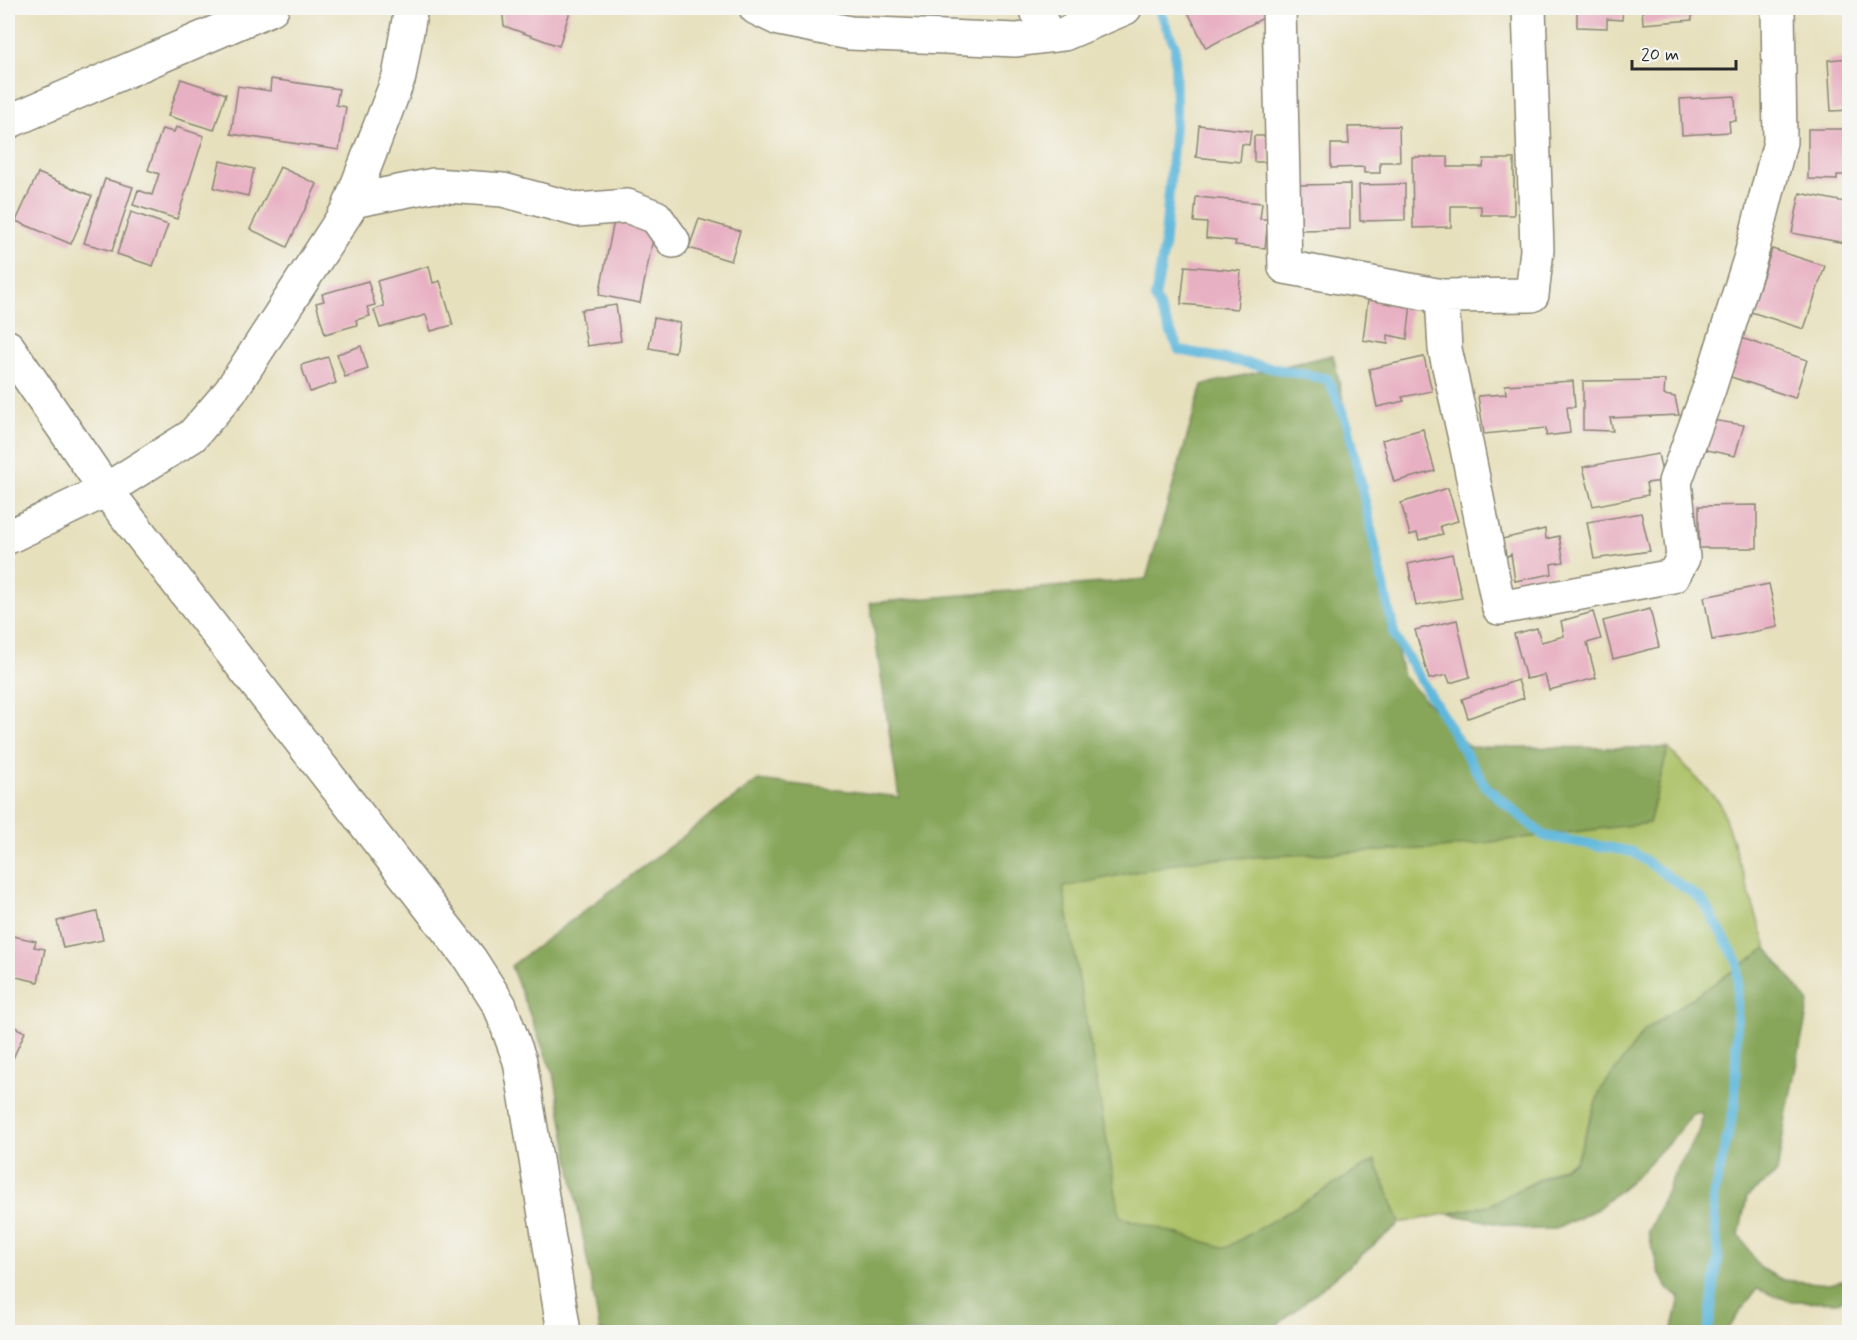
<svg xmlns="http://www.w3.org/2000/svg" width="1857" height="1340" font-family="Mynerve,sans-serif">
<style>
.green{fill:#aabf64;stroke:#6a7548;stroke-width:1.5}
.forest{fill:#87a65a;stroke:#596842;stroke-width:1.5}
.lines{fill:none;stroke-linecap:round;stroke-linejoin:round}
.stream{stroke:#5eb7db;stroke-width:10}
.building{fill:#e8b1c3}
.minor-casing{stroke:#898674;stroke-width:36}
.path{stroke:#898674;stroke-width:4;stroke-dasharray:1.5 4.5;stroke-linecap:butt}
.minor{stroke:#fff;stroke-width:33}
</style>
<rect width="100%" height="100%" fill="#f6f6f2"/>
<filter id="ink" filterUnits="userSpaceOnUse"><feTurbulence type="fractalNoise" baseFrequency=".0167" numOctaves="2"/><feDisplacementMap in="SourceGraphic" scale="12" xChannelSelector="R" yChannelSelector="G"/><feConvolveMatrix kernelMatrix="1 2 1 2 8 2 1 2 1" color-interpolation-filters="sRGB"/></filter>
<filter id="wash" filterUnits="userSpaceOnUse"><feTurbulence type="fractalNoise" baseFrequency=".008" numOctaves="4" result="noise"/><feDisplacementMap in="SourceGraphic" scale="24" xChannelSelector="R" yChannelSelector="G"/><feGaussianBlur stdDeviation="1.35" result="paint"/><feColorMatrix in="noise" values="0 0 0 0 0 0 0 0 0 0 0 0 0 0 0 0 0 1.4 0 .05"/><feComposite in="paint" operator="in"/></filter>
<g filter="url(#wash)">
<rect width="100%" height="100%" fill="#e7e0bd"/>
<path class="green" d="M1668,748l52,55 47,145 -122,82 -45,61 -24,69 -86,45 -90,18 -25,-63 -149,89 -106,-32 -80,-346 609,-48z"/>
<path class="forest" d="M1333,355l70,321 66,71 199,1 -19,75 -208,25 -249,12 -129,27 57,330 106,31 149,-88 25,63 -131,109h-669l-45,-253 -44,-113 247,-186 141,17 -29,-194 276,-24 56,-194z
M1767,948l42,55 -22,108 -10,62 -30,24 -8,38 21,33 23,12 47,4 19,-5v18l-11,5 -48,-1 -33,-12 -32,43h-53l8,-35 -13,-8 -8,-17 -11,-40 27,-59 26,-46 1,-14h-10l-13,18 -39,42 -43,36 -41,20h-29l-78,-15 41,-9 86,-44 24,-70 45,-61z"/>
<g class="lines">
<path class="stream" d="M1158,8l17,38 1,66 -12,137 -9,49 24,52 149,29 20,46 47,212 91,150 58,49 89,16 69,48 36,62 -3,142 -22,94 5,59 -10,75"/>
</g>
<g id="blocks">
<path class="building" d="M502,8h69l-12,38 -55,-20z
M1197,8h68l4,7 -63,33 -18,-36z
M1577,8h46l-1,12 -15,-1v9l-30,-1z
M1642,8h50v12l-49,4z
M1850,58v52l-19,1 -3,-51z
M181,79l45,15 -12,36 -46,-14z
M271,79l68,10 -3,16 10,2 -7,43 -108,-16 7,-48 32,5z
M1735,96l1,25h-7l1,11 -48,3 -2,-36z
M1199,125l52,6 -2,14 -7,-1 -2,18 -44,-5z
M1399,126l1,36h-20v11h-16v-6l-33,1v-24h18l-1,-17z
M176,127l28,9 -27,83 -44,-14 5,-15 14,5 7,-21 -11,-4 14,-41 12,3z
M1808,129h42v46h-13v5l-29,-1z
M1254,136h15l-1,26h-14z
M1412,157h36v10h35l1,-8h30v56h-33v-9h-30v21l-38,1z
M220,161l34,8 -6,27 -34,-8z
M280,167l37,17 -30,63 -37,-18z
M38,173l54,23 -21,48 -55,-23z
M105,179l28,8 -21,64 -28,-8z
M1350,184v45l-49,1 -1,-45z
M1405,184v36l-45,1 -1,-36z
M1800,193l50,10v41l-58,-11z
M1196,197l66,6 -2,16h8l-3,29 -30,-3 1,-4 -30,-3 1,-15 -13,-1z
M131,212l37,13 -15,41 -36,-12z
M699,219l41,12 -9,30 -42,-13z
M614,221l41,8 -15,74 -41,-8z
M1772,249l53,17 -21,63 -53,-17z
M429,266l4,17 7,-2 13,44 -22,6 -5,-16 -46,13 -6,-18 10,-4 -7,-25z
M1185,266l56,5 -4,38 -56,-5z
M368,281l7,24 -8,2 3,9 -14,4 1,5 -32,9 -9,-31 8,-2 -2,-7z
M1368,299l43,4 -4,36 -19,-4v9l-25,-4z
M616,305l5,36 -34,5 -6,-36z
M654,318l26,5 -5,30 -26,-5z
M1741,338l66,22 -12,38 -67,-22z
M361,346l7,23 -23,8 -8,-23z
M328,357l8,26 -26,9 -9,-27z
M1424,357l8,34 -30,6 2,4 -27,6 -8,-38z
M1665,380l-1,15 11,2 4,18 -69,3 3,13 -30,-1v-49z
M1573,381l2,26h-8l3,26 -24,3v-8l-62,6 -6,-38 28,-2 -1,-9z
M1711,420l33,5 -9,31 -29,-6z
M1423,429l12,42 -41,11 -12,-42z
M1658,454l6,27 -18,2 2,12 -55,11 -10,-39z
M1448,488l10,33 -18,5 3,8 -24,6 -2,-7 -7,2 -9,-32z
M1757,505v43h-58v-42z
M1641,513l9,38 -56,8 -7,-37z
M1545,529l1,10 13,-3 5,26 -13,2 1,10 -37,7 -4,-27 -5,3 -4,-18z
M1452,554l10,44 -46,8 -8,-42z
M1769,584l9,43 -66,13 -8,-43z
M1650,609l9,38 -46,12 -10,-38z
M1593,612l8,27 -14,4 9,35 -47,12 -4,-15 -19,4 -12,-45 23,-6 4,14 23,-6 -3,-15z
M1457,620l13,57 -20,6 -3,-8 -18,4 -14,-49z
M1518,680l6,18 -56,20 -6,-19z
M97,912l6,28 -40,8 -6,-27z
M8,935l28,6 -2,6 11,2 -7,33 -30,-7z
M8,1024l17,8 -17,37z"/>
</g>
</g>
<g filter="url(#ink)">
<use href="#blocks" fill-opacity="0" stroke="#898674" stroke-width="1.5"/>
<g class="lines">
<defs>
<path id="minor" d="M756,8l23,11 71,14 166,7 48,-6 61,-26
M1036,8l11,28
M1279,8l6,259 157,29 90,-1 5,-45 -8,-242
M8,122l264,-114
M352,201l82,-16 69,5 75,20 49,-4 29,11 17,24
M1442,296l3,53 21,94 33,165 174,-32 10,-18 -8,-76 34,-93 41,-130 30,-117 -2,-134
M8,347l98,143 364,469 30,47 20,55 44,271
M8,537l98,-47 86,-54 38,-44 118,-182 51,-133 12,-69"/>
</defs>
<use href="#minor" class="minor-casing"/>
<path class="path" d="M596,1327l12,5"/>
<use href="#minor" class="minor"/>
</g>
</g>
<rect width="1857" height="1340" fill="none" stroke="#f6f6f2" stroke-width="30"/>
<path d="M1632 60v9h104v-9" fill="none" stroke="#2b2b2b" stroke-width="3"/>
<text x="1641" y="60" font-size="18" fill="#2b2b2b" stroke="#f6f6f2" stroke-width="4.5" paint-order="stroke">20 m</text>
</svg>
